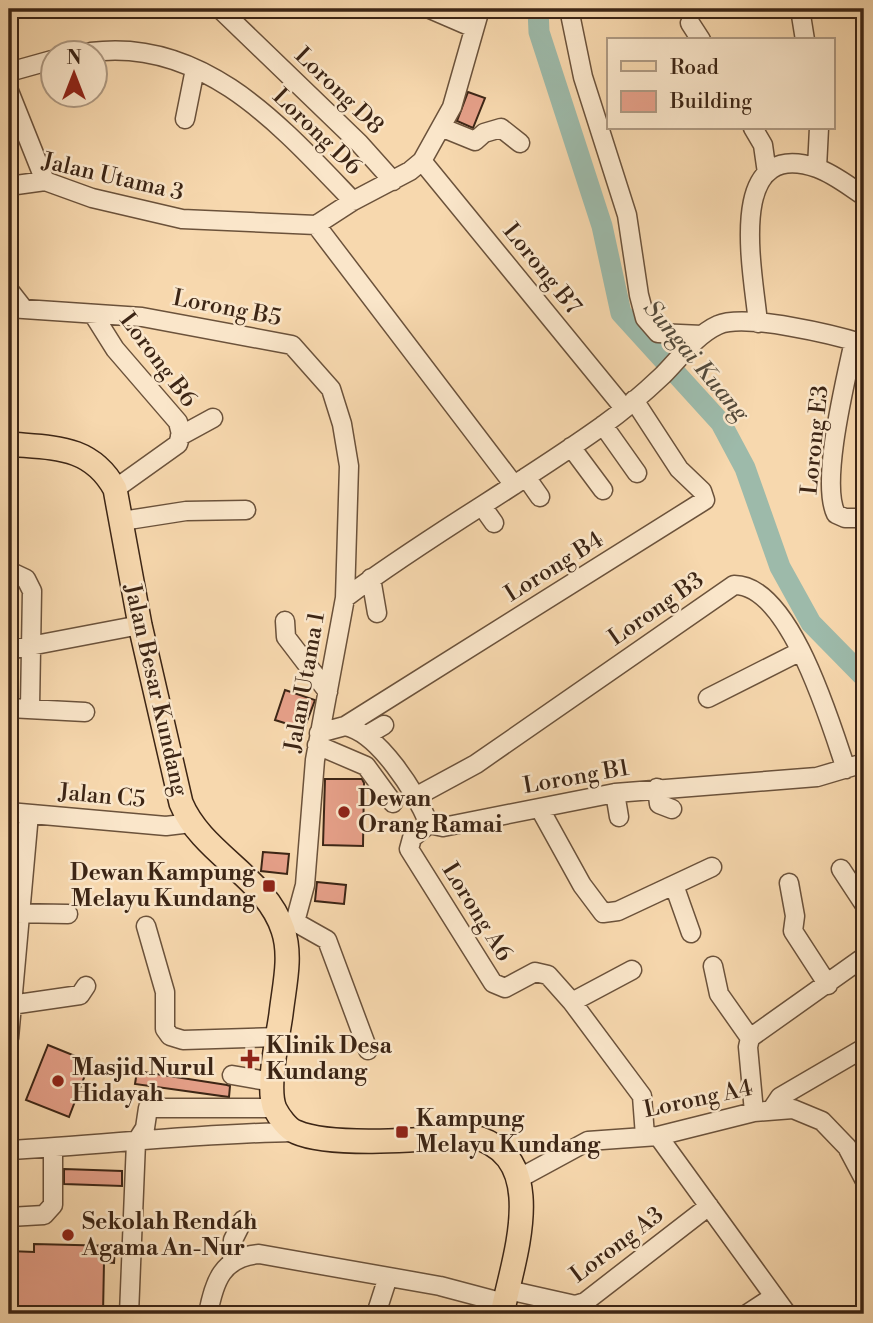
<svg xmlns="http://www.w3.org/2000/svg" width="873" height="1323" font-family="'Libre Bodoni',serif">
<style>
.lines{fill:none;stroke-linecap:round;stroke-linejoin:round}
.river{stroke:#9dbaaa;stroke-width:21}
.building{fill:#e6a089;stroke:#3c2515;stroke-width:2}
.minor-casing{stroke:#6b523b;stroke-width:21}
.major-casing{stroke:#3c2515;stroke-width:26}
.minor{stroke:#fae6ca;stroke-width:18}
.major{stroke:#f7d8ae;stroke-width:23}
.poi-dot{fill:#8f2418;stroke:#fae6ca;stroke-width:2.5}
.labels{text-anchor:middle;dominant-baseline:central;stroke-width:5;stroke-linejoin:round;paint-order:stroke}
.street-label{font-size:23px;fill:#3c2515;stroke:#fae6ca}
.poi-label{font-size:23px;font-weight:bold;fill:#3c2515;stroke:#fae6ca;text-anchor:start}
.water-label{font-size:24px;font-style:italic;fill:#544a3a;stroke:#fae6ca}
</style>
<rect width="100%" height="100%" fill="#f7d8ae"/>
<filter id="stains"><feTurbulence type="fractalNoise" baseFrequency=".00286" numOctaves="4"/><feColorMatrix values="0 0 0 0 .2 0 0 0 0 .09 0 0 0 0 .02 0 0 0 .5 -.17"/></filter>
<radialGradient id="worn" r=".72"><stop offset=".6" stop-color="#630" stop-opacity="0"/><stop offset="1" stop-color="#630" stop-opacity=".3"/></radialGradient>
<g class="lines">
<path class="river" d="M538,9l1,23 63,194 19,87 100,110 24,45 35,99 31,56 53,54"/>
</g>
<path class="building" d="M468,92l17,6 -12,30 -16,-7z
M285,690l30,10 -11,29 -29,-9z
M325,779h37l2,4 -1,63 -40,-1z
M263,852l26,2 -2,20 -26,-3z
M317,882l29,3 -2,19 -29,-3z
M48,1045l42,17 -21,55 -43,-17z
M137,1071l90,14 3,1 -1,11 -94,-13z
M64,1169l58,2v15l-58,-2z
M34,1244l81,2 -1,17 -10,-1 -1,52 -94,-2v-61l25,1z"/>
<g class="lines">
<defs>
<path id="minor" d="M220,9l139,134 34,38
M430,9l44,19
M569,9l14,68 44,138 12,80 6,23 13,15 44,2
M800,9l5,31
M690,23l11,17
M91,52c113,-15 191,75 262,149
M9,72l43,-12
M9,91l36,90
M185,119l10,-50
M443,128l32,13 9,-8 17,-5 19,15
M753,128l10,17 4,28
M422,161l202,247
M817,168l2,-40
M9,186l36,-5 47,17 90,21 134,6 37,-24 57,-30 12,-10 30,-54 28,-98
M316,225l198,260
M9,290l14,18
M9,308l133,9 150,28 39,44 11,35 7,42 -4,132
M93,314l22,35 63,73 3,12 -3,10 -63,45
M758,323c-4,-47 -35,-187 59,-155 17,6 33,19 47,28
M854,341c-8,38 -34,141 -18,173l9,4h19
M603,425l34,48
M180,436l33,-18
M571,447l32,43
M526,477l14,20
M482,506l12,17
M122,521l64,-10 60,-1
M9,571l17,8 6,12 -2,116
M371,578l6,35
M285,621l1,16 42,55
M9,650l131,-25
M708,698l93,-47
M9,708l76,4
M345,726c34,7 71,67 84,98l14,3 172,-34 202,-16 47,-14
M319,733l26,-7 360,-226 -3,-9 -23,-22 -45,-69
M367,735l17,-10
M317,745l49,21 27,37
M657,788l2,16 13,5
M615,793l4,24
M417,796l59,-32 258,-179c56,-1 97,140 112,184
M540,809l42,76 21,28 15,-2 94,-44
M9,812l157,14 25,-3
M429,824l-17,14 -3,11 84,134 12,5 30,-16 13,3 24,27 70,94 3,40
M841,869l23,35
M789,883l6,33 -2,15 35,54
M674,885l17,48
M9,913l59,1
M295,922l32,18 41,110
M146,926l19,66v37l5,7 13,4 95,-3
M283,927l12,-5 10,-37 10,-125 30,-162c83,-62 173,-112 257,-172 21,-15 42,-33 61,-51 17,-17 33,-40 55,-50 27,-12 117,10 146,19
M713,966l6,28 31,44
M572,1002l60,-32
M11,1005l69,-10 6,-9
M9,1038l20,-224
M232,1075l41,7
M772,1109l8,-12 84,-49
M754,1112l-6,-65 2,-9 114,-81
M658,1136l129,178
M9,1150c95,-5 190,-17 285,-18
M518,1179l70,-38 70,-5 96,-24 39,-3 29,12 25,26 17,32
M9,1217l35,-2 9,-10v-57
M232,1262l1,-22 10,-20
M508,1290l67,15 10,-3 124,-96
M129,1314l7,-172 9,-14 3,-20h127
M208,1314c6,-32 14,-57 51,-60l181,32 64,17
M376,1314l12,-37
M747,1314l26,-17
M863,1314l1,-1"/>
<path id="major" d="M9,444c44,4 82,1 106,45l25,136 41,178c21,51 85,74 102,127 9,26 1,57 -2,84 -3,23 -15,74 -6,95 4,8 13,20 21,23 36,16 132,7 174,4 83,18 43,123 32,178"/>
</defs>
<use href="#minor" class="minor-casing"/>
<use href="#major" class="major-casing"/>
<use href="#minor" class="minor"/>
<use href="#major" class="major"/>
</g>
<g class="poi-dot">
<circle cx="344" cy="812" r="7"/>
<rect x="262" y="879" width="14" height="14" rx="3.5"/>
<path d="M246.5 1048.5h7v7h7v7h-7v7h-7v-7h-7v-7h7z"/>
<circle cx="58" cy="1081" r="7"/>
<rect x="395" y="1125" width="14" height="14" rx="3.5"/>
<circle cx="68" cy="1235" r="7"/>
</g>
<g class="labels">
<g class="street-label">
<text transform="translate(339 91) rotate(44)">Lorong D8</text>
<text transform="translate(317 132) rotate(44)">Lorong D6</text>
<text transform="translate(113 177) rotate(13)">Jalan Utama 3</text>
<text transform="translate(542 269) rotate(51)">Lorong B7</text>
<text transform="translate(227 308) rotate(11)">Lorong B5</text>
<text transform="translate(158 360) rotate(53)">Lorong B6</text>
<text transform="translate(815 440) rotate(-84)">Lorong E3</text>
<text transform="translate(554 567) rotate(-32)">Lorong B4</text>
<text transform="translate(656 609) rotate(-35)">Lorong B3</text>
<text transform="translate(305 682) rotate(-80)">Jalan Utama 1</text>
<text transform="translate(156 690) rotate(77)">Jalan Besar Kundang</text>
<text transform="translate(576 777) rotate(-10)">Lorong B1</text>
<text transform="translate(102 796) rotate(5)">Jalan C5</text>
<text transform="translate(477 912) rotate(58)">Lorong A6</text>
<text transform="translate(698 1099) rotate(-12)">Lorong A4</text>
<text transform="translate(617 1245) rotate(-37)">Lorong A3</text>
</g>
<g class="poi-label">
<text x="358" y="799">Dewan<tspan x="358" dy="26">Orang Ramai</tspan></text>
<text x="255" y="873" text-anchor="end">Dewan Kampung<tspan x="255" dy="26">Melayu Kundang</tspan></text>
<text x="266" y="1046">Klinik Desa<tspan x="266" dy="26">Kundang</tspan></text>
<text x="72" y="1068">Masjid Nurul<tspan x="72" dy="26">Hidayah</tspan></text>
<text x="416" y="1119">Kampung<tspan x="416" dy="26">Melayu Kundang</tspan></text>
<text x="82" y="1222">Sekolah Rendah<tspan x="82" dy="26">Agama An-Nur</tspan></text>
</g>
<g class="water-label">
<text transform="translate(696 361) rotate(50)">Sungai Kuang</text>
</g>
</g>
<rect width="873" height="1323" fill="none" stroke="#f7d8ae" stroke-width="35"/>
<rect x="10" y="10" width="852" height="1302" fill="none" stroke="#3c2515" stroke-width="3.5"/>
<rect x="18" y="18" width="838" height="1288" fill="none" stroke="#3c2515" stroke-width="2"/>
<rect x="607" y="38" width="228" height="91" fill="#fae6ca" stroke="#ae9982" stroke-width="2"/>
<rect x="621" y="61" width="35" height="10" fill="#f7d8ae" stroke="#ae9982" stroke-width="2"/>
<text x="670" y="74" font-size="21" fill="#3c2515">Road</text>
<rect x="621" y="91" width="35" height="21" fill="#e6a089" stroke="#ae9982" stroke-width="2"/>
<text x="670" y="108" font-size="21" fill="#3c2515">Building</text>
<g transform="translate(74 74)"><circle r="33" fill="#fae6ca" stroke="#ae9982" stroke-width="2"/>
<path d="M0-5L12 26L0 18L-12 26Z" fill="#8f2418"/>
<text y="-10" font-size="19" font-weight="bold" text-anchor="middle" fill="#3c2515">N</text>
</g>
<rect width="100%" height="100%" filter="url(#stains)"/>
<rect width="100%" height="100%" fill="url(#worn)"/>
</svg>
